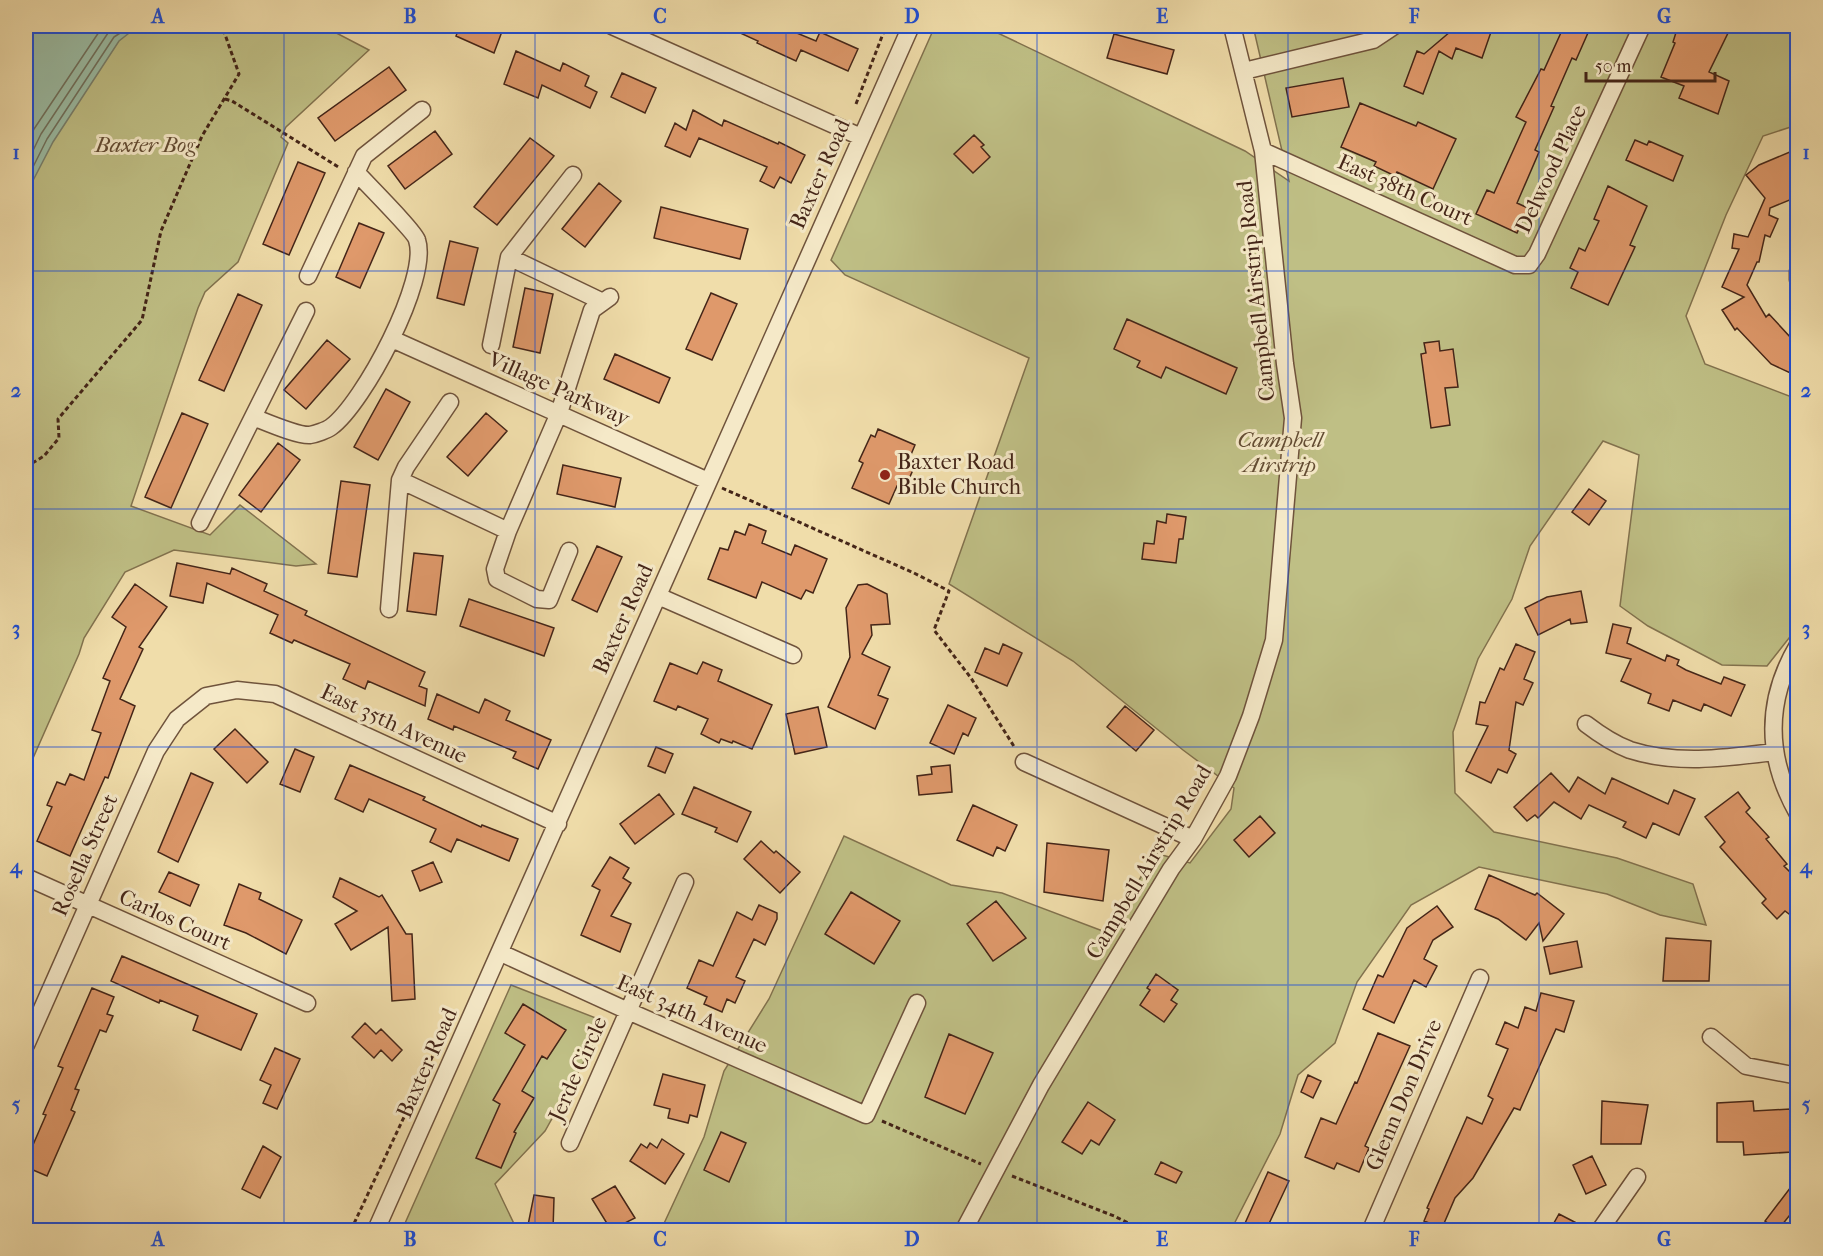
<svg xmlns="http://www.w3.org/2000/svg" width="1823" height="1256" font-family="'IM FELL French Canon',serif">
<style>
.green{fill:#bfbf85;stroke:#82724e;stroke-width:1.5}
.water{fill:#9bbda5;stroke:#78806d;stroke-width:1.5}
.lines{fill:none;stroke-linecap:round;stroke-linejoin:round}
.shore{stroke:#70715e;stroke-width:1.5}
.building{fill:#df996b;stroke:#442518;stroke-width:1.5}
.minor-casing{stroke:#6f533c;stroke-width:19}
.path{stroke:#442518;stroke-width:3;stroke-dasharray:4.5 3;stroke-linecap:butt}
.minor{stroke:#f5e9c8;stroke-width:16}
.grid{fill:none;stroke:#1d4ed8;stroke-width:1.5;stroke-opacity:0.55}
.poi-dot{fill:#8f2418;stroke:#f5e9c8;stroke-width:2}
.labels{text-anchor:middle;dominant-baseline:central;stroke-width:6;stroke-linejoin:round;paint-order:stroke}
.park-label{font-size:22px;font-style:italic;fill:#634c33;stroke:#f5e9c8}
.street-label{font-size:22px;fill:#442518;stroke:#f5e9c8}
.poi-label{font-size:22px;fill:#442518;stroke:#f5e9c8;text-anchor:start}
.neatline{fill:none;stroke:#1d4ed8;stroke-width:2}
.grid-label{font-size:20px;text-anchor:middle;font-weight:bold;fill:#1d4ed8}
</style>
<rect width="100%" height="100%" fill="#f0ddaa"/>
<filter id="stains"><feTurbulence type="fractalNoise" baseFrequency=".00333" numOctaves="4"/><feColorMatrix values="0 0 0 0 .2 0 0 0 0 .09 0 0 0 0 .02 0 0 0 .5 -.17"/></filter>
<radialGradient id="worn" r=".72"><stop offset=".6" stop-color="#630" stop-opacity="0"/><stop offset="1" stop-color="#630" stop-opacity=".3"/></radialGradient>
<path class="green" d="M26,26h297l46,24 -83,77 -5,10 7,6 -50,119 -33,30 -7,16 -67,198 79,29 30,-30 76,59 -20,2 -122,-16 -49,22 -41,66 -5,16 -53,120z
M935,26h48l262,125 44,30 -36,-155h544v99l-34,11 -37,79 -40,101 19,48 92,35 1,133 -7,8 6,26v62l-30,38 -45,-1 -74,-39 -28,-20 19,-151 -36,-14 -73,105 -18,53 -34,60 -25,73 2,61 39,39 123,26 76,26 13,41 -46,-10 -53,-21 -128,-27 -68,38 -54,77 -22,61 -37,32 -18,59 -49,96h-570l43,-93 20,-66 45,-72 75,-163 107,49 51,8 106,40 47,-80 35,10 41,-54 3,-21 -51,-38 -110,-89 -124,-77 80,-226 -184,-83 -14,-15z
M511,985l95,37 -61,109 -50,53 22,46h-115z"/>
<path class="water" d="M26,26h112l-19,15 -66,101 -27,52z"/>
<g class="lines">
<path class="shore" d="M26,145l8,-16 69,-103
M26,165l15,-31 67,-101 9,-7
M26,181l21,-42 67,-102 17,-11"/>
</g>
<path class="building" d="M460,26h44l-10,27 -38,-17z
M725,26h55l36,15 4,-9 38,17 -10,22 -47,-21 -5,11 -39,-18 1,-2z
M1457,26h20l14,6 -9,26 -26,-10 -4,11 -13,-8 -16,43 -19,-8 13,-35 7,3z
M1564,26h27l-15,34 -4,-2 -21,48 3,1 -19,43 4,2 -22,51 11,5 -11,25 -41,-19 11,-24 7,3 32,-71 -10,-5 25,-48 3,1z
M1678,26h35l15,7 -19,39 20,9 -11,33 -39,-16 5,-12 -23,-9 14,-34 -2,-1z
M1114,34l60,16 -7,24 -60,-16z
M516,51l44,20 3,-8 26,13 -4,10 12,6 -7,16 -48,-23 -4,13 -34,-14z
M389,67l17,23 -71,51 -17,-23z
M622,73l34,15 -11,25 -34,-16z
M1343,78l6,29 -57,10 -6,-29z
M1360,103l56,23 2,-4 38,17 -23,50 -36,-17 -2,4 -21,-10 2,-4 -35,-15z
M693,110l29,16 2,-6 54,24 1,-2 26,13 -14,28 -11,-6 -6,11 -14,-7 7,-14 -68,-29 -9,19 -25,-11 10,-23 11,7z
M435,131l17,23 -47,35 -17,-23z
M974,135l10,10 -3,2 9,10 -17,16 -19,-19z
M530,138l24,18 -57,69 -23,-18z
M1635,140l12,5 2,-4 34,15 -10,25 -47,-21z
M1797,149v48l-27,11 -1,7 9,4 -8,18 -5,-2 -6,27h-2l-10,23 19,32 3,-3 23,25 5,2v35l-26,-12 -34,-36 -2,2 -13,-20 22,-13 -22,-10 17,-38 -7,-1 2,-14 14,3 17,-39 -19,-23 13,-10z
M298,162l27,11 -36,82 -26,-11z
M599,183l22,18 -36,46 -23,-18z
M1608,186l39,20 -17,39 5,2 -27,58 -37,-17 7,-16 -8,-4 9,-20 6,3 14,-30 -5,-2z
M661,207l87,22 -8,30 -86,-21z
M359,223l25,10 -24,55 -24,-11z
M450,241l28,7 -14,57 -27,-7z
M525,288l28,6 -13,59 -27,-6z
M711,293l26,11 -25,56 -26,-11z
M238,294l24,11 -38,86 -25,-11z
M1127,319l110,49 -11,26 -60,-27 -5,11 -24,-11 3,-6 -26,-12z
M327,340l23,19 -44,50 -22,-19z
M1439,341l1,10 13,-2 5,38 -13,1 5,37 -19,3 -10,-74 5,-1 -2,-10z
M615,354l55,24 -11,25 -55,-24z
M386,389l24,13 -32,58 -24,-13z
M182,413l26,11 -37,84 -26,-11z
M486,413l21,18 -39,45 -21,-19z
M878,429l37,16 -5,12 7,4 -13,29 -7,-4 -8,18 -37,-16 11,-25 -4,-2 12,-26 4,2z
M278,443l22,17 -39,52 -22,-17z
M563,465l58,13 -6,29 -58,-13z
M341,481l29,4 -13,92 -29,-4z
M1589,489l17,12 -17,24 -17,-13z
M1167,514l19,3 -3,22h-4l-3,24 -34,-4 2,-16 10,1 3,-23 9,2z
M749,524l17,7 -4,12 29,12 4,-10 32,14 -14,34 -7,-3 -5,9 -39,-17 -6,16 -48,-19 12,-31 8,2 7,-19 10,4z
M597,546l25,11 -25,55 -25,-12z
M414,553l29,3 -7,59 -29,-4z
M177,563l53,11 2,-6 35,16 -3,7 43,20 -2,4 120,57 -6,14 8,3 -2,17 -57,-25 -3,8 -22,-10 7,-15 -56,-24 -2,3 -22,-10 8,-18 -71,-32 -4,20 -33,-7z
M135,584l32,23 -28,40 4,2 -23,50 15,7 -27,72 -3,-1 -35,79 -33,-15 15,-34 -5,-2 10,-23 8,3 5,-11 14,6 17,-47 -9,-3 18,-49 -7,-3 23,-51 -14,-10z
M867,584l20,10 3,30 -19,1 1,10 -10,19 28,13 -12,28 10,4 -13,30 -47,-22 22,-50 -4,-49 12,-23z
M1581,591l6,31 -16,2 -1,-5 -32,16 -13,-27 22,-11z
M469,599l85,29 -10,28 -84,-30z
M1613,624l18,4 -4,15 38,18 2,-6 12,5 -2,5 9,5 35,14 3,-7 21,8 -14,31 -27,-12 -3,7 -28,-11 -4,11 -21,-8 3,-9 -30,-13 10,-22 -25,-6z
M1003,644l19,9 -15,33 -32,-14 10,-24 14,6z
M1516,644l19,8 -11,27 9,4 -10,22 -7,-3 -7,48 7,4 -9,19 -9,-4 -7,14 -25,-12 22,-45 -12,-2 4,-22 5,1 15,-35 4,2z
M703,662l19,8 -4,11 54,24 -20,44 -19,-8 -1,2 -11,-4 -2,4 -18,-9 7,-15 -30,-13 -2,4 -22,-9 16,-38 27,11z
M437,694l42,19 6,-14 25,12 -4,9 45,20 -13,29 -25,-11 3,-6 -62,-26 -1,4 -25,-11z
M948,705l28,13 -8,18 -5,-3 -9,21 -24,-11z
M1125,706l29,24 -18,21 -29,-24z
M818,707l9,40 -32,7 -9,-40z
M235,729l33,33 -21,21 -33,-34z
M656,747l17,7 -8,19 -17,-7z
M295,749l19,8 -14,35 -20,-8z
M350,765l75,32 -2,3 58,27 1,-2 36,14 -9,22 -52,-22 -6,13 -21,-10 6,-13 -67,-30 -6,13 -28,-13z
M950,765l2,27 -33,3 -2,-19 15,-2 -1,-7z
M191,773l22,10 -35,79 -20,-10z
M1551,773l18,19 9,-15 27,17 7,-16 56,26 6,-14 21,9 -16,36 -26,-12 -7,15 -23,-11 3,-5 -37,-17 -8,14 -27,-17 -16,16 -3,-3 -8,6 -13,-14z
M694,787l57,25 -14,30 -22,-10 2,-4 -35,-14z
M1738,792l12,16 -4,4 23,25 -3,2 21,25 -3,2 13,13v41l-12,-9 -8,8 -15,-16 4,-4 -46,-52 5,-5 -20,-25z
M659,794l15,20 -39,30 -15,-20z
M973,805l44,20 -12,26 -8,-4 -4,9 -36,-16z
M1260,816l15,17 -26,24 -15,-17z
M761,841l13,12 2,-2 24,21 -20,21 -36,-34z
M1047,843l62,7 -6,51 -59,-9z
M610,857l19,11 -6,10 8,5 -20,33 20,8 -11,28 -39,-17 19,-45 -8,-4z
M433,862l9,20 -22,9 -8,-20z
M169,872l30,13 -9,21 -31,-14z
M1489,875l46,20 2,-2 27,21 -21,27 -4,-18 -13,17 -28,-21 -23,-10z
M340,878l39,19 3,-2 24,39h6l3,65 -23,2 -4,-74 -37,23 -16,-26 22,-13 -24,-14z
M239,884l22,9 -2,6 43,21 -16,34 -40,-21 -22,-8z
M851,892l49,29 -26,43 -49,-30z
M996,901l30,37 -33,23 -26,-37z
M759,905l18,8v6l-12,26 -11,-6 -18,38 9,4 -10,22 -8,-4 -5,13 -18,-8 3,-7 -20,-9 12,-28 14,6 24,-54 15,8z
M1437,906l16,21 -20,13 -9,19 13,7 -11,21 -12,-7 -20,43 -31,-14 15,-34 5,2 24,-49z
M1666,938l45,3 -2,40h-46z
M1577,941l5,26 -32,7 -6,-27z
M122,956l135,58 -16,36 -48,-20 5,-14 -38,-16 -1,3 -48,-22z
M1156,974l22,16 -7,10 6,4 -13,18 -24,-17 10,-15 -3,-2z
M92,988l22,9 -7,17 6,2 -7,16 -6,-2 -25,59 4,1 -8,20 4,2 -28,64 -21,-9v-6l20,-46 -3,-1 20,-46 -5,-2z
M1541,993l33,8 -10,31 -8,-3 -36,81 -6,-2 -41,70 -18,20 -13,30 -18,-7 5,-12 -2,-1 40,-91 15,7 11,-25 -5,-3 20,-47 -12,-5 9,-22 13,6 7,-21 11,4z
M523,1004l43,26 -19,29 -5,-3 -20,35 12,7 -20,34 2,1 -15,35 -25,-10 24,-54 -7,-4 32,-55 -20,-12z
M365,1023l11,11 5,-5 21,21 -10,11 -11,-11 -7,8 -22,-21z
M1378,1033l32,13 -45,100 4,2 -10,24 -22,-9 -3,6 -29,-12 16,-39 15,6 19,-42 2,1z
M949,1034l44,19 -28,61 -40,-17z
M275,1048l25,11 -23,50 -14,-6 8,-18 -11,-5z
M663,1074l42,11 -8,32 -7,-2 -2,8 -20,-5 2,-9 -16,-4z
M1308,1075l13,6 -8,17 -12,-6z
M1602,1101l46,4 -7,39h-40z
M1753,1101l1,10 36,-2 2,43 -48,3 -1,-13h-26v-39z
M1088,1102l27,18 -16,25 -8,-5 -9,14 -20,-12z
M721,1132l25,11 -17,39 -25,-12z
M662,1139l22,15 -19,30 -35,-23 11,-17 6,4 3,-5 7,5z
M263,1146l18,11 -21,41 -18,-9z
M1592,1156l14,29 -20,9 -13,-29z
M1161,1162l21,10 -6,11 -21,-9z
M1268,1172l21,9 -23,49h-24z
M1797,1179v27l-19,24 -13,-9z
M615,1186l20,32 -24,12 -19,-31z
M534,1195l20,3 -1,32h-26z
M1559,1214l31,16h-40z"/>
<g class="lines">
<defs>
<path id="minor" d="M612,26l249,111
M1244,71l129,-31 21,-14
M1263,151l252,114h14l8,-11 105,-228
M509,257l94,45
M1798,271v9
M308,276l56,-120 58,-46
M392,339l316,142
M491,345l18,-88 64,-82
M253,417c13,5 45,19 57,18 6,-1 17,-5 21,-8 32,-23 99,-148 86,-187 -2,-8 -51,-57 -61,-68
M400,480l108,51
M200,523l106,-212
M569,551l-20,49 -12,-1 -40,-20 -2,-10 13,-38 51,-118 33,-103 18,-13
M658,596l135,59
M389,609l11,-129 6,-13 44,-65
M1798,645c-33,56 -32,113 0,169
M1586,724c13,10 28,20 44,26 47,15 96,8 144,2
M1024,762l169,77
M26,877l281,126
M501,953l127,58 238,104 51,-112
M1711,1037l35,29 52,10
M26,1045l130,-294 21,-32 29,-23 31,-6 38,4 283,130
M570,1143l115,-261
M376,1230l535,-1204
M964,1230l77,-145 130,-216 22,-30 35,-63 23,-60 23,-76 19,-222 -8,-54 -22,-213 -31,-125
M1371,1230l109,-252
M1600,1230l37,-53"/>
</defs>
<use href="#minor" class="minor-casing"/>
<path class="path" d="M225,99l7,2 108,67
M856,104l30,-78
M26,467l18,-11 15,-18 -1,-19 84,-99 19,-89 41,-95 37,-62 -17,-48
M722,488l192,85 35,18 -15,39 37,48 44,70
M882,1121l99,43
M1012,1176l102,40 29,14
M351,1230l91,-194"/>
<use href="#minor" class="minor"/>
</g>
<path class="grid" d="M284,26v1204M535,26v1204M786,26v1204M1037,26v1204M1288,26v1204M1539,26v1204M26,271h1772M26,509h1772M26,747h1772M26,985h1772"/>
<circle class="poi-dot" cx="885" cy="475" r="6"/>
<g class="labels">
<g class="park-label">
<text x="145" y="145">Baxter Bog</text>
<text x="1280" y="440">Campbell<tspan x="1280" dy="25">Airstrip</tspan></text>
</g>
<g class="street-label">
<text transform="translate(1551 169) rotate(-65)">Delwood Place</text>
<text transform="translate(820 174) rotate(-66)">Baxter Road</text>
<text transform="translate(1405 190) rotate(24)">East 38th Court</text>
<text transform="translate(1256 291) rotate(-96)">Campbell Airstrip Road</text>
<text transform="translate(559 389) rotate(24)">Village Parkway</text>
<text transform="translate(623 619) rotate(-66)">Baxter Road</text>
<text transform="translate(394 724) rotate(25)">East 35th Avenue</text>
<text transform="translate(85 855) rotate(-66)">Rosella Street</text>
<text transform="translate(1149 862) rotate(-59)">Campbell Airstrip Road</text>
<text transform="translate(175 920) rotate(24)">Carlos Court</text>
<text transform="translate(692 1014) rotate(24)">East 34th Avenue</text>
<text transform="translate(427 1063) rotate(-66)">Baxter Road</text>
<text transform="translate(578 1069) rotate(-66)">Jerde Circle</text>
<text transform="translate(1404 1095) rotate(-67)">Glenn Don Drive</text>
</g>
<g class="poi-label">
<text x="897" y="462">Baxter Road<tspan x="897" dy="25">Bible Church</tspan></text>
</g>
</g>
<rect width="1823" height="1256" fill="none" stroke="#f0ddaa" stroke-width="66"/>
<path d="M1586 72v9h129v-9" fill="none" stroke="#442518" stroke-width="3"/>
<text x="1595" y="72" font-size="18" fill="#442518" stroke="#f5e9c8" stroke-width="4.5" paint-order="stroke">50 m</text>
<rect x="33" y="33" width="1757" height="1190" class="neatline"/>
<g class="grid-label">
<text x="158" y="23">A</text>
<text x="410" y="23">B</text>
<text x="660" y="23">C</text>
<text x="912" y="23">D</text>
<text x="1162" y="23">E</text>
<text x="1414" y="23">F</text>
<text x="1664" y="23">G</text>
<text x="16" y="159">1</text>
<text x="1806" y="159">1</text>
<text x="16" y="397">2</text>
<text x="1806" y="397">2</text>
<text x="16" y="635">3</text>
<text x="1806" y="635">3</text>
<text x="16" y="873">4</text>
<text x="1806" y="873">4</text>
<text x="16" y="1111">5</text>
<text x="1806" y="1111">5</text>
<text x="158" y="1246">A</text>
<text x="410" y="1246">B</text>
<text x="660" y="1246">C</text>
<text x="912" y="1246">D</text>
<text x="1162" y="1246">E</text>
<text x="1414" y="1246">F</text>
<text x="1664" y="1246">G</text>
</g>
<rect width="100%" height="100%" filter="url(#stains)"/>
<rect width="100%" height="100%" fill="url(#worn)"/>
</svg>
